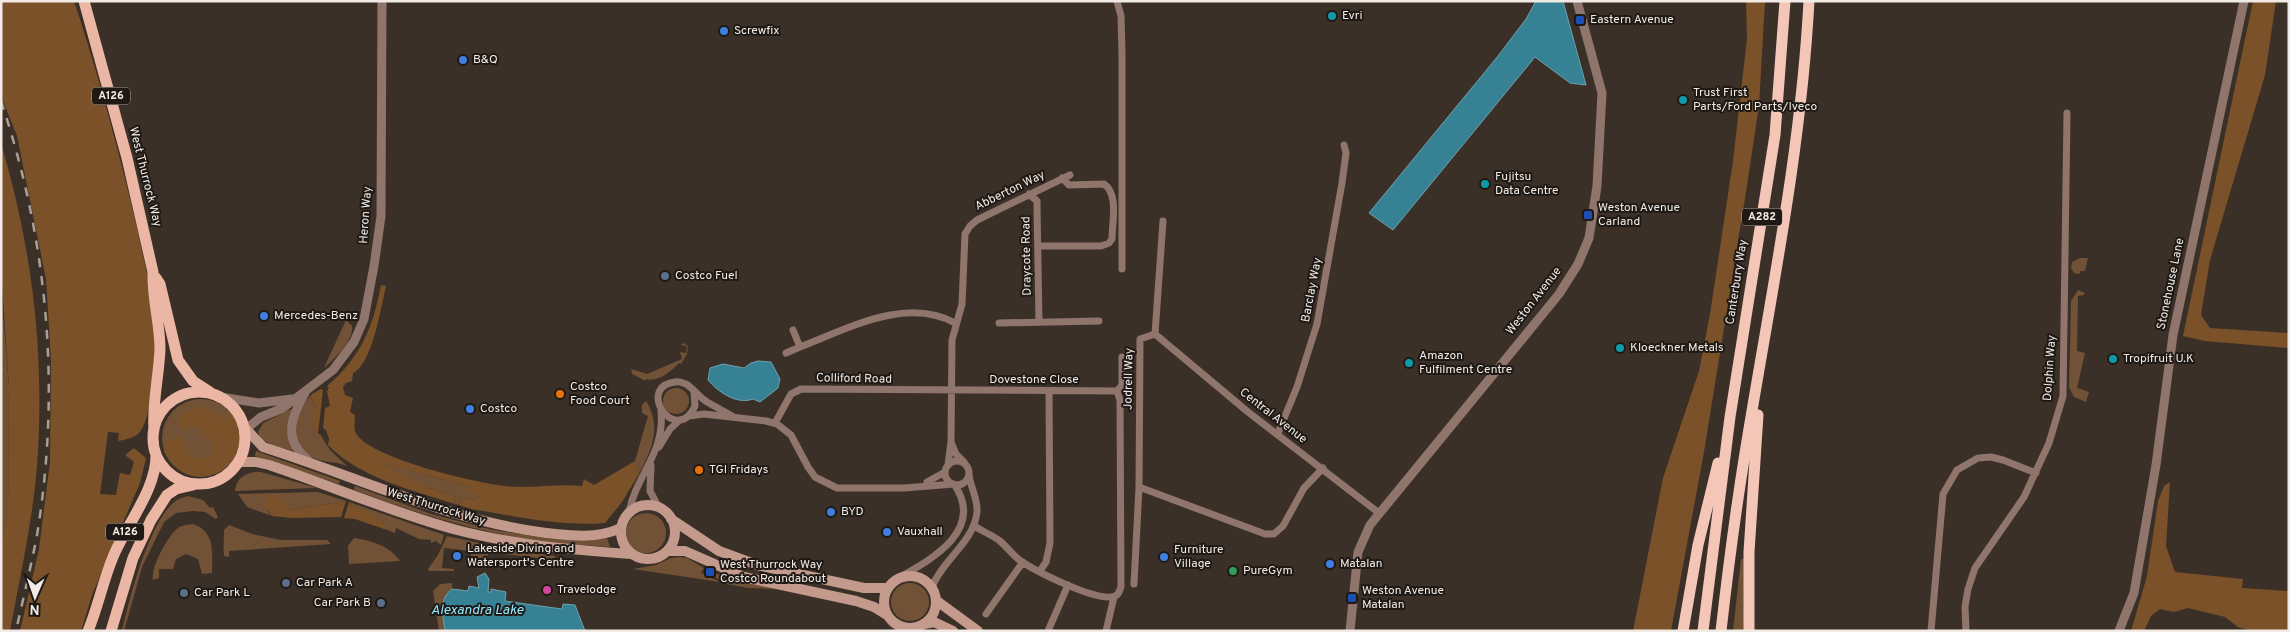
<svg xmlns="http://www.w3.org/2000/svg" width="2290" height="632" font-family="Overpass,sans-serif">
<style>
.green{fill:#715237}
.forest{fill:#7a5129}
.water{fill:#378194;stroke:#6fa1ac}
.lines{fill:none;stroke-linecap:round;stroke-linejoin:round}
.minor{stroke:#8f756c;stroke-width:7}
.tertiary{stroke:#8f756c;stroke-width:9}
.secondary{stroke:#c39a8c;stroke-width:10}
.primary{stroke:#ebb6a4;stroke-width:11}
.trunk{stroke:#f4c6b7;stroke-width:11}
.rail{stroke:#a9a099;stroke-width:2.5;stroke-dasharray:9 9;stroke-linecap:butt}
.culture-dot{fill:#0f9aa8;stroke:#1f1915;stroke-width:2}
.transit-dot{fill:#1a4fb4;stroke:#1f1915;stroke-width:2}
.shop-dot{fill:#3f7fe0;stroke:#1f1915;stroke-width:2}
.service-dot{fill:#5c6f8a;stroke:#1f1915;stroke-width:2}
.food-dot{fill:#e8710a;stroke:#1f1915;stroke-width:2}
.leisure-dot{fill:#2e9e5b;stroke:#1f1915;stroke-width:2}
.hotel-dot{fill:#d1479c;stroke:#1f1915;stroke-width:2}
.labels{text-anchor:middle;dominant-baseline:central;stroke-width:4;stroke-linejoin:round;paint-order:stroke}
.shield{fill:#1f1915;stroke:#b3aca7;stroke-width:1}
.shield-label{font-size:11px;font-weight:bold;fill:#f2ebe5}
.poi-label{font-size:12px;fill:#f2ebe5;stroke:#1f1915;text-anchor:start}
.street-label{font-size:12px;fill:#f2ebe5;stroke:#1f1915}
.water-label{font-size:14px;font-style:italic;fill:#95e8ff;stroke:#1f1915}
</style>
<rect width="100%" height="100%" fill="#3b3027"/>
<path class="green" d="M2080,258h8l-3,13h-5v3l-6,-1 -3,-5 1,-6z
M1,289l8,97 -1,118 -6,47z
M2078,290l7,3 -1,2 -6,1 -1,55 8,2 -8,35 12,4 -3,10 -12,-5 -5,-10 2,-86z
M346,320l6,6c2,15 -18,33 -28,42z
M683,343l5,3 -1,8 -6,10 -2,-1c-9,9 -20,19 -33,16v2l-14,-7 -1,-5 16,5 35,-15 -2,-7 6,1 1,-7 -6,-1z
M663 401a13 13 0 1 1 26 0a13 13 0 1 1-26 0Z
M312,394l-1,5 5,8 -3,3 5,24h2l10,16 17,16c-12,-5 -26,-3 -38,-10 -24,-13 -12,-48 3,-62z
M162 438a39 39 0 1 1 78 0a39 39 0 1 1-78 0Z
M646,401c16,25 6,49 -7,73l-4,-13 13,-45 -6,-3v-8z
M291,409l1,1 1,41c-11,-4 -32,-6 -35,-19l5,-9z
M256,451l84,30 -1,3 -84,-28z
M376,461l94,26 8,8 -2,5 -14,-3 -3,8 -4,-1 1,-7 -27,-9z
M254,472h7l63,18 -8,-2 -81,3c1,-12 9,-17 19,-19z
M355,486l76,28 58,15 62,10 35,2 21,-3 3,9c-21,-2 -41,-2 -61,-4 -71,-11 -128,-28 -195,-53z
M318,492l28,9 -58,9h-21l5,6 -25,-9 -9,-13z
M188,496l15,4 7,8 3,-1 5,10 -2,2 -11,-7 -12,-1 -17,2 -12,9 -22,45 -18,64h-2c7,-31 28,-114 55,-131 3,-2 8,-3 11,-4z
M349,502l95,33 -3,10 -5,-4 -5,2v-3l-12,-1 -23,-11 -1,5 -8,-3c-5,-15 -25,-23 -39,-25z
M626 533a20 20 0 1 1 40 0a20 20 0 1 1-40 0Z
M193,524c23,8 19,29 19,49l-10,1 -4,-15 -12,-5 -10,5 -3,10h-14v9l-6,2c-3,-11 15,-45 25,-52 4,-3 9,-3 15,-4z
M229,525l23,9 29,6h46l4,4 -102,7v6l-5,-1c-1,-9 0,-17 0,-26z
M447,536l46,10 62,10v4l-67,-8 -1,7h-5l-5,8 -3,-3h-3v-13l-27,-3 -2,20 12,1v2h-25l-1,-2 10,-14z
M354,538c18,3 35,7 46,23l-51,3 -1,-18z
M680,557l7,1 17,10 -3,5 19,9 -87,-13 23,-4 15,-7z
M1741,559h4v72h-12z
M705,571l11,4 1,-1 60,15 -29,-1 -27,-5v-2z
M891 602a19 19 0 1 1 38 0a19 19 0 1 1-38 0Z
M452,583v6c-14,11 -9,26 -7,42h-6l-6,-40 7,-7z"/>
<path class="forest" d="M1,1h73c25,75 45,151 63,227 7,34 16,67 21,101 2,19 -6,90 -19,104 -5,5 -14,7 -21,8l1,-8 -11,-1 -8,62 16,1 4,-22 10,2 4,-13 -9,-7 9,-7 12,10 -6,25 -48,112 -11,36h-61l19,-82 11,-87 1,-102 -5,-81 -29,-143 -16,-40z
M1746,1h19l-6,105 -13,86 -42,260 -33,179h-38l30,-153 36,-107 11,-57 23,-153 14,-122z
M2253,1h23l-11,74 -55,185 -9,55 9,13 79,5v15l-84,-7 -22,-5z
M1,143c30,102 43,201 37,308 -3,60 -17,120 -28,180h-9v-80l7,-47 1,-118 -8,-114z
M381,285l5,1c-5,21 -14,79 -33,87l-1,8 -6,2 -3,4 2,8 8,3 -3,14 5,3c0,5 -1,12 0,16 8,26 125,53 151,55 26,3 51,-3 76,0l2,-7 10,6 41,-24 4,13 -17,28 -17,21c-45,4 -90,-7 -134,-14l-12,-4 3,-8 14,3 2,-5 -12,-3 4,-5 -91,-25 50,26 27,9 -1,7c-43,-14 -95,-26 -127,-59l1,-6 -3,-9 -3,-2 2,-20 5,-2 -3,-15 2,-3 -2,-2c33,-28 46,-58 54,-101z
M321,389l2,1 -5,44c-6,-6 -5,-16 -5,-24l3,-3 -5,-8 1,-5z
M202,405l24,15 -1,-6 5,-1c36,41 -34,96 -66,39l2,-10 13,-7 12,21 11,3 7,-2 4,-7 -1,-8 -11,-7 1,-9 -11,1 -9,4 -5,-11 6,-6z
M2170,482l-4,64 9,26 68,7 -1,9 47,3v39l-37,1 -14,-4 -13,-10 -37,-9 -14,4 -14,-3 -9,7 -7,15h-13l16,-55 11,-75 6,-15z
M274,494l9,6 5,10 58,-9 -5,16 -49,1 -20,-2 -7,-10 4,-11z
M348,505c14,2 35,10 39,25l-32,-11 -11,-1z"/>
<path class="water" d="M1536,1h27l23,84 -16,-2 -35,-26 -142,173 -24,-17 129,-157 28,-37z
M758,361l13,1 9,17 -2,9 -18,14 -7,-3c-16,6 -35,-7 -45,-19l2,-12 13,-4 21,4 7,-5z
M485,573l4,6 -1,13h3v-3l15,3 -1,9 57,8 1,-5 12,1 10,26h-140c-2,-16 -7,-31 7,-42l16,2 1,-5 10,2 -2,-11z"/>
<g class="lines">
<path class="minor" d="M1117,1l4,15 1,37v216
M1029,194l8,7v5l2,116
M1038,246h63l8,-3 3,-4c0,-16 7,-45 -8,-55l-35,1 -7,-7
M999,323l100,-2
M793,330l7,17c47,-18 106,-51 155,-24
M1155,334l93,78 131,101
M786,353l14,-6
M694,392l1,14c-19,41 -60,-19 -20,-24 4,-1 8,1 11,2 8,5 13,13 21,18 9,5 18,10 27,15
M689,416l15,-2 62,7 11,3 14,11 17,32 7,10 22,11h67l50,-4c31,45 -20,74 -54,93
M775,423l16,-29 10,-5 316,2
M1278,433l19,-46 20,-63 25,-141 4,-30 -2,-8
M951,442l5,12 8,8
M659,447l11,-18 10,-9
M945 473a12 12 0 1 1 24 0a12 12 0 1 1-24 0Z
M651,465l-1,26 9,17
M948,465l3,-23 1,-102 10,-36 3,-70 5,-8 7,-6 93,-45
M927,482l18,-10
M1139,487l126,47h9l9,-8 21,-38 19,-20
M629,512c7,-37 36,-58 32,-101
M974,526c8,5 18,9 26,15 8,7 13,15 22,21 16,10 76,41 93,34 4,-1 4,-5 6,-9l-1,-187 -3,-9 5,-6v-28
M1040,571l6,-9 4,-19 -1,-152
M1134,584l5,-97 1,-148 15,-5 8,-113
M932,587c11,-28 42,-45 45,-75 1,-14 -7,-25 -8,-38
M986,614l37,-52
M897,624l2,7
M918,631l2,-5
M1048,631l20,-46
M1106,631l8,-34
M1931,631l12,-137 14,-24 21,-12 13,-1 12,3 33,13
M1966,631l-1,-24 3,-18 7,-21 49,-71 25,-54 14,-47 4,-283"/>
<path class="tertiary" d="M305,393c-15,26 -22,47 4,68
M220,397l39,6 33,-4
M246,429l15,-12 22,-9 50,-38 21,-28 10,-23 10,-53 7,-50 1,-215
M1350,631l8,-79 12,-27 189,-231 19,-30 11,-26 8,-52 5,-93 -25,-92
M2119,631l15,-38 22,-128 17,-130 71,-334"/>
<path class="secondary" d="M246,429l17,18c95,30 184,73 283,86 26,3 51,6 75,-5
M239,462h17l13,3c63,21 124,48 188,65 58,15 115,20 174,24
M621 532a27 27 0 1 1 54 0a27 27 0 1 1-54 0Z
M671,519l48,32 38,14 107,23h24
M667,551h18l59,26 112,24 18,6 13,8
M884 602a26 26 0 1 1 52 0a26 26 0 1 1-52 0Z
M937,601l41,30
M924,624l10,-2 19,9"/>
<path class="primary" d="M84,1l43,157 26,114c-1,26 7,51 7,77 -1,27 -8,54 -6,81
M156,278l4,6 18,76 15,21 17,11
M153 438a46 46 0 1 1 92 0a46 46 0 1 1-92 0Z
M88,631c10,-24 15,-50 25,-74 13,-32 44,-68 43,-103
M111,631l22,-73 18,-38 16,-25 9,-6 17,-4"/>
<path class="trunk" d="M1683,631l15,-86 20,-82
M1703,631l27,-214 45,-282 10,-134
M1721,631c7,-62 15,-123 25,-184 24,-148 55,-295 63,-446
M1749,631v-79l9,-137"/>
<path class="rail" d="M1,101c47,140 60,288 36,434 -6,32 -14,64 -21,96"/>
</g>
<g class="culture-dot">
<circle cx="1332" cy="16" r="5"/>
<circle cx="1683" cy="100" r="5"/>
<circle cx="1485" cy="184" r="5"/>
<circle cx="1620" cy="348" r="5"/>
<circle cx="2113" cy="359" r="5"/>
<circle cx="1409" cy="363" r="5"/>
</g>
<g class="transit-dot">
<rect x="1575" y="15" width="10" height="10" rx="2.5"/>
<rect x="1583" y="210" width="10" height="10" rx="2.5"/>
<rect x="705" y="567" width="10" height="10" rx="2.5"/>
<rect x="1347" y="593" width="10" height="10" rx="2.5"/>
</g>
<g class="shop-dot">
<circle cx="724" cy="31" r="5"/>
<circle cx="463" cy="60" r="5"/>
<circle cx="264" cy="316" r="5"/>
<circle cx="470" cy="409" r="5"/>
<circle cx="831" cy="512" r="5"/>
<circle cx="887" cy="532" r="5"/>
<circle cx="457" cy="556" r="5"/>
<circle cx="1164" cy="557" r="5"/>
<circle cx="1330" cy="564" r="5"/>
</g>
<g class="service-dot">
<circle cx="665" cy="276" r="5"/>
<circle cx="286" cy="583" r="5"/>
<circle cx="184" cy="593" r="5"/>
<circle cx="381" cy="603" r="5"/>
</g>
<g class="food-dot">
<circle cx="560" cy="394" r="5"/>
<circle cx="699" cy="470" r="5"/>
</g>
<circle class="leisure-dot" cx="1233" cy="571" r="5"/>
<circle class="hotel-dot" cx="547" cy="590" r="5"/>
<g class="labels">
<g class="shield">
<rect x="92" y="87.5" width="38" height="17" rx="4"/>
<rect x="1742" y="208.5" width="40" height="17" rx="4"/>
<rect x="106" y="523.5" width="38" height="17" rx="4"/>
</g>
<g class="shield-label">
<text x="111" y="96">A126</text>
<text x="1762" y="217">A282</text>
<text x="125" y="532">A126</text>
</g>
<g class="poi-label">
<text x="1342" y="16">Evri</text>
<text x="1590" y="20">Eastern Avenue</text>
<text x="734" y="31">Screwfix</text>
<text x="473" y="60">B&amp;Q</text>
<text x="1693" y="93">Trust First<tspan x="1693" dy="14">Parts/Ford Parts/Iveco</tspan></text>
<text x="1495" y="177">Fujitsu<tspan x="1495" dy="14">Data Centre</tspan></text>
<text x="1598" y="208">Weston Avenue<tspan x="1598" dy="14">Carland</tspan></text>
<text x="675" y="276">Costco Fuel</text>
<text x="274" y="316">Mercedes-Benz</text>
<text x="1630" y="348">Kloeckner Metals</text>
<text x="1419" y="356">Amazon<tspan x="1419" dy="14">Fulfilment Centre</tspan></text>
<text x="2123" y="359">Tropifruit U.K</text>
<text x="570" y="387">Costco<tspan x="570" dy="14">Food Court</tspan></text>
<text x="480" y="409">Costco</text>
<text x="709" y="470">TGI Fridays</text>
<text x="841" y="512">BYD</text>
<text x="897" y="532">Vauxhall</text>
<text x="467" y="549">Lakeside Diving and<tspan x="467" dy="14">Watersport's Centre</tspan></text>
<text x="1174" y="550">Furniture<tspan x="1174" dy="14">Village</tspan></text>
<text x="1340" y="564">Matalan</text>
<text x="720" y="565">West Thurrock Way<tspan x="720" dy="14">Costco Roundabout</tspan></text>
<text x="1243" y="571">PureGym</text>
<text x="296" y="583">Car Park A</text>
<text x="557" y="590">Travelodge</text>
<text x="1362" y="591">Weston Avenue<tspan x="1362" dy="14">Matalan</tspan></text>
<text x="194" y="593">Car Park L</text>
<text x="371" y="603" text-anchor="end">Car Park B</text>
</g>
<g class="street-label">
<text transform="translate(145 177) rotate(76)">West Thurrock Way</text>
<text transform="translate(1010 191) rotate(-26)">Abberton Way</text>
<text transform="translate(366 215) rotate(-86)">Heron Way</text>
<text transform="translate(1027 256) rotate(-91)">Draycote Road</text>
<text transform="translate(1737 282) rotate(-81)">Canterbury Way</text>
<text transform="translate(2171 284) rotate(-78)">Stonehouse Lane</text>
<text transform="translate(1312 290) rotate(-79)">Barclay Way</text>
<text transform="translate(1534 301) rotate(-52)">Weston Avenue</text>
<text transform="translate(2050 368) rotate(-86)">Dolphin Way</text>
<text transform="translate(854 379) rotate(1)">Colliford Road</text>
<text transform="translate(1129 379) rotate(-89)">Jodrell Way</text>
<text x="1034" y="380">Dovestone Close</text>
<text transform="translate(1273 416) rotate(38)">Central Avenue</text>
<text transform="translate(436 507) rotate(17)">West Thurrock Way</text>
</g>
<g class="water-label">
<text x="477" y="610">Alexandra Lake</text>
</g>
</g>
<rect width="2290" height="632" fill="none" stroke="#f2ebe5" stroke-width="5"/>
<g transform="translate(35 597) rotate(182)" stroke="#1f1915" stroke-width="4" paint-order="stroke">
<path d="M0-4L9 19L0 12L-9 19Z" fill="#f2ebe5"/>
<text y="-8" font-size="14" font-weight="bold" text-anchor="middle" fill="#f2ebe5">N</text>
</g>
</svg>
